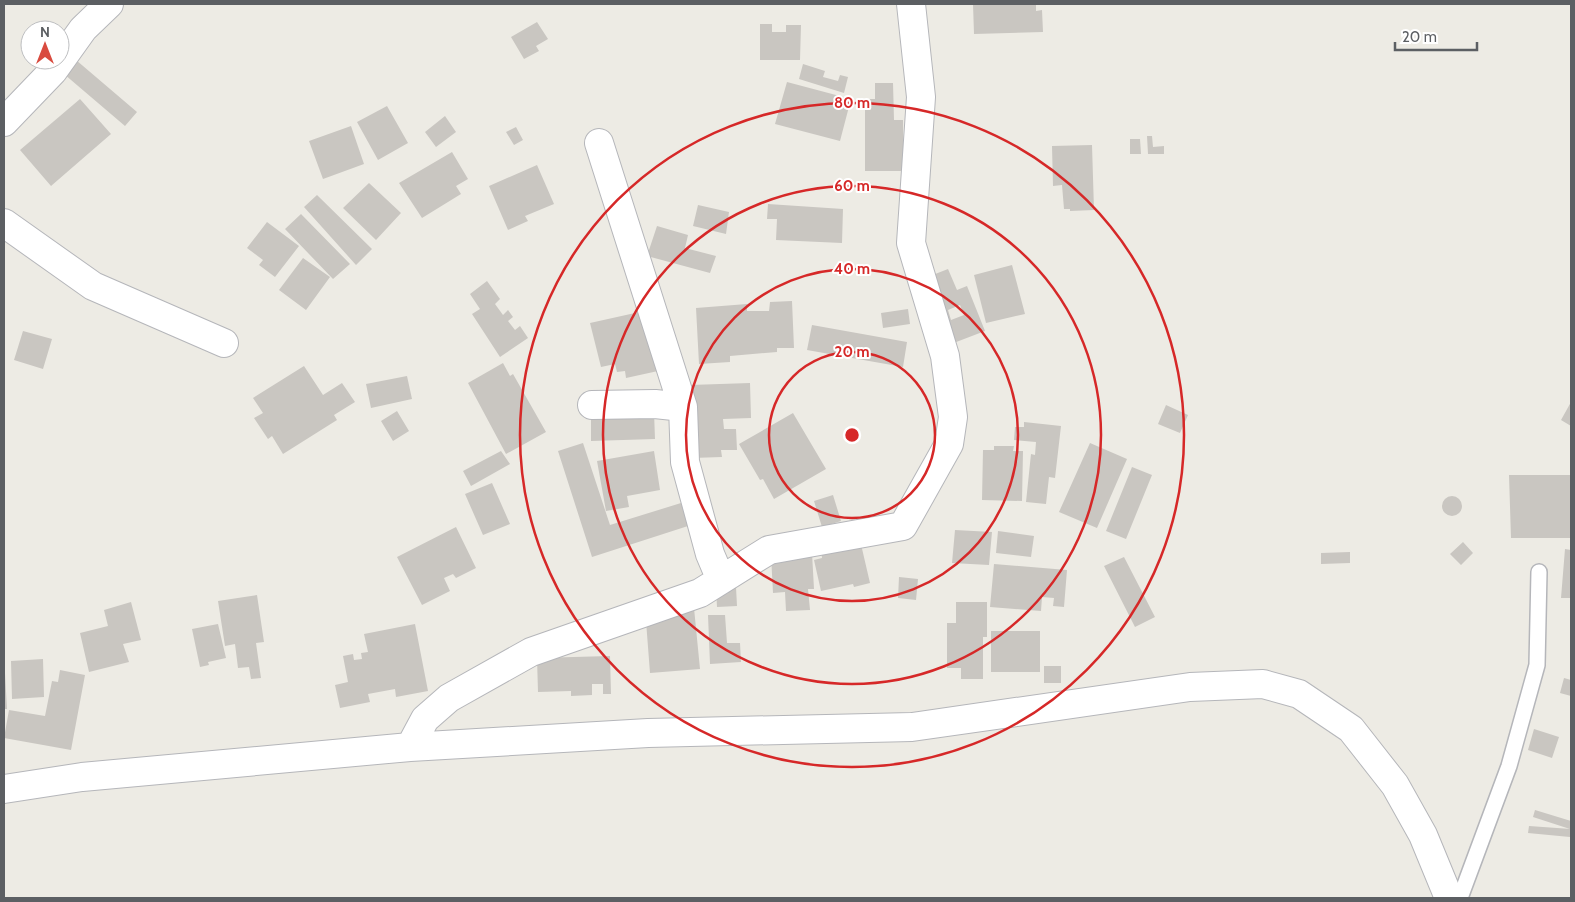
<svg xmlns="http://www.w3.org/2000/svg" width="1575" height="902" font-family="Cabin,sans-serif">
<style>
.building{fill:#c9c6c1;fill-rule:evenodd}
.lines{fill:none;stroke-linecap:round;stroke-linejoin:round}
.lane-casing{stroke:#b5b6ba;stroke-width:18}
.street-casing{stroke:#b5b6ba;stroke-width:30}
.lane{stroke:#fff;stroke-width:15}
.street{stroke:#fff;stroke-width:28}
.ring{fill:none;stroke:#d62828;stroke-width:2.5}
.centre{fill:#d62828;stroke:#fff;stroke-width:2.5}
.ring-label{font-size:15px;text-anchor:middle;font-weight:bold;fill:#d62828;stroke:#fff;stroke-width:4;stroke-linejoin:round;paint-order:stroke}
</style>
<rect width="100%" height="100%" fill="#edebe4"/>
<path class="building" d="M973,4h63v7l6,-1 1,22 -69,2z
M537,22l11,17 -12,7 3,5 -15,8 -13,-22z
M760,24h12v8h14v-7h15l-1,35h-40z
M76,60l61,52 -12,14 -61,-52z
M803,64l22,7 -2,6 15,4 2,-6 8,2 -4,16 -45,-14z
M787,82l64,17 -11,42 -65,-17z
M875,83h18l1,37h9v51h-38v-72h10z
M80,99l31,35 -60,52 -31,-36z
M387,106l21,37 -30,17 -21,-38z
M445,116l11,16 -20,15 -11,-15z
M351,126l13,38 -41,15 -14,-38z
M516,127l7,13 -9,5 -8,-13z
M1147,136h5l1,11 11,-1v8h-16z
M1130,139h10l1,15h-11z
M1092,145l2,65 -24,1v-2h-6l-2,-24 -9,1 -1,-40z
M452,152l16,27 -12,7 5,8 -39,24 -23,-35z
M537,165l17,39 -29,12 3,5 -20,9 -19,-44z
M369,183l32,30 -25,27 -33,-32z
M317,195l55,54 -16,16 -52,-58z
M768,204l75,5 -1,34 -66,-3 1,-21h-10z
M698,205l31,7 -3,22 -33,-8z
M301,214l49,50 -17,15 -48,-50z
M267,222l32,24 -24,31 -16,-12 4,-5 -16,-12z
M657,226l31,9 -3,13 31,8 -6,17 -63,-17z
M303,258l27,19 -24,33 -27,-20z
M1012,265l13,49 -39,9 -12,-48z
M948,269l9,21 10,-4 18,45 -34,13 -26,-66zM960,305l4,10 -13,5 -3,-10z
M487,281l13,18 -5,5 8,11 5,-5 5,7 -5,4 7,9 5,-4 8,12 -28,19 -28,-43 8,-5 -10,-15z
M792,301l2,47h-17v4l-47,4v6l-31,2 -3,-56 51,-4v7h22l1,-9z
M908,309l2,15 -27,4 -2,-15z
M644,311l14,60 -32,7 -1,-7 -8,1 -2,-8 -14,3 -11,-44z
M812,325l95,17 -4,25 -96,-17z
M23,331l29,8 -9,30 -29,-9z
M503,363l7,13 3,-2 33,58 -40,22 -38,-71z
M304,366l19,29 19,-12 13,19 -21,13 3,5 -54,34 -11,-18 -4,3 -14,-21 9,-5 -10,-15z
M407,376l5,23 -41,9 -5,-24z
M750,383l1,35 -28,1 1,10h12l1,21h-16l1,7 -30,1 -2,-73z
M1571,402v24l-10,-6z
M1166,405l22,10 -8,18 -22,-9z
M397,411l12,20 -16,10 -12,-20z
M654,412l1,27 -64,2v-26z
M793,413l33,56 -52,30 -11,-20 -3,1 -21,-36z
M1024,422l37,4 -6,52 -6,-1 -3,27 -20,-2 5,-48 4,1 1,-13 -22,-2 1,-13h9z
M583,443l27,82 71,-22 7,23 -96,31 -34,-106z
M1090,443l37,16 -30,69 -38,-16z
M994,446h20l-1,5h10l-1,50 -40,-1 1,-50h11z
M501,451l9,13 -39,22 -8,-15z
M654,451l6,39 -33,6 2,11 -23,4 -9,-50z
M1132,467l20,8 -26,64 -20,-8z
M1509,475h62v63h-60z
M492,483l18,41 -27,11 -18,-41z
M833,495l8,26 -19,6 -8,-26z
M1442 506a10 10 0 1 1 20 0a10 10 0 1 1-20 0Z
M456,527l20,41 -20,10 -3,-4 -9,4 6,13 -28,14 -25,-48z
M955,530l37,2 -3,33 -37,-2z
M998,531l36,5 -3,21 -35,-4z
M860,540l10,43 -16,4 -1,-3 -32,7 -7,-31 8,-2 -1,-9z
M1463,542l10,11 -12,12 -11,-11z
M1565,549l6,1v48h-10z
M1350,552v11l-29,1v-11z
M812,553l2,36h-6l2,21 -24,1 -1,-19 -12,1 -2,-38z
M1124,557l31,60 -20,10 -31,-61z
M994,564l73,6 -3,37 -11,-1 1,-8 -12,-1 -1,14 -51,-4z
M899,577l19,2 -2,21 -18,-2z
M736,587l1,19 -20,1 -1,-19z
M257,595l7,47 -8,1 5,35 -10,1 -2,-12 -11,1 -3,-24 -10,2 -7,-45z
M131,602l10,38 -18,4 6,18 -40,10 -9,-39 28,-7 -4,-16z
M956,602h31v35h-4v42h-22v-11h-14v-45h9z
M694,608l6,61 -50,4 -4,-52z
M708,615h17l2,28h13l1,19 -31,2z
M218,624l8,34 -18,4 1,3 -9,2 -8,-38z
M415,624l13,67 -32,6 -1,-8 -27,5 2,8 -30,6 -5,-23 13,-3 -5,-26 10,-2 1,6 8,-1 -1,-6 7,-1 -4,-18z
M991,631h49v41h-49z
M610,656l1,38h-8v-10h-11v11l-21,1v-5l-33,1 -1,-34z
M43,659l1,38 -32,2 -1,-38z
M1044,666h17v17h-17z
M60,670l25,5 -14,75 -67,-12 5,-28 36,6 7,-35 6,1z
M4,673h1l2,36h-3z
M1564,678l7,2v16l-11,-3z
M1534,729l25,8 -7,21 -24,-8z
M1535,810l36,11 -1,8 -37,-12z
M1529,826l42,3 -1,8 -42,-4z"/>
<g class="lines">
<defs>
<path id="lane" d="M1460,898l49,-132 28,-101 2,-93"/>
<path id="street" d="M4,122l49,-51 30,-42 26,-25
M599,143l84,264 2,55 25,92 11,26
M4,223l89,63 131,57
M592,405l63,-1 28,3
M410,747l15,-28 24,-21 82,-46 169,-59 69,-43 134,-24 46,-82 4,-27 -8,-61 -34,-113 10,-146 -10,-93
M4,789l78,-12 328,-30 238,-14 264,-6 278,-40 73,-3 36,10 52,35 44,56 28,50 26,63"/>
</defs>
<use href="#lane" class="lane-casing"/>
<use href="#street" class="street-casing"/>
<use href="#lane" class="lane"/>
<use href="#street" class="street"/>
</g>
<g class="ring">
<circle cx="852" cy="435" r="83"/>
<circle cx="852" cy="435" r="166"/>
<circle cx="852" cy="435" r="249"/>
<circle cx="852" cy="435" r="332"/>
</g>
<circle cx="852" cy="435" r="8" class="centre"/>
<g class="ring-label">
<text x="852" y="108">80 m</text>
<text x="852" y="191">60 m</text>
<text x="852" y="274">40 m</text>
<text x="852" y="357">20 m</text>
</g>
<rect width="1575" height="902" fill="none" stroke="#5c5f63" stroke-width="10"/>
<g transform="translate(45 45)"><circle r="24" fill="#ffffff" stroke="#bebfc1"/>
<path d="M0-4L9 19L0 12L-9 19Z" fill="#d94b3f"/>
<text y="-8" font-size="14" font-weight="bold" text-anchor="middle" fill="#5c5f63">N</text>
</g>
<path d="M1395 42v8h82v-8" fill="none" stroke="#5c5f63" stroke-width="2.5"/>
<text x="1402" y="42" font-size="15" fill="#5c5f63" stroke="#ffffff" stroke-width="4" paint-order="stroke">20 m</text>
</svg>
